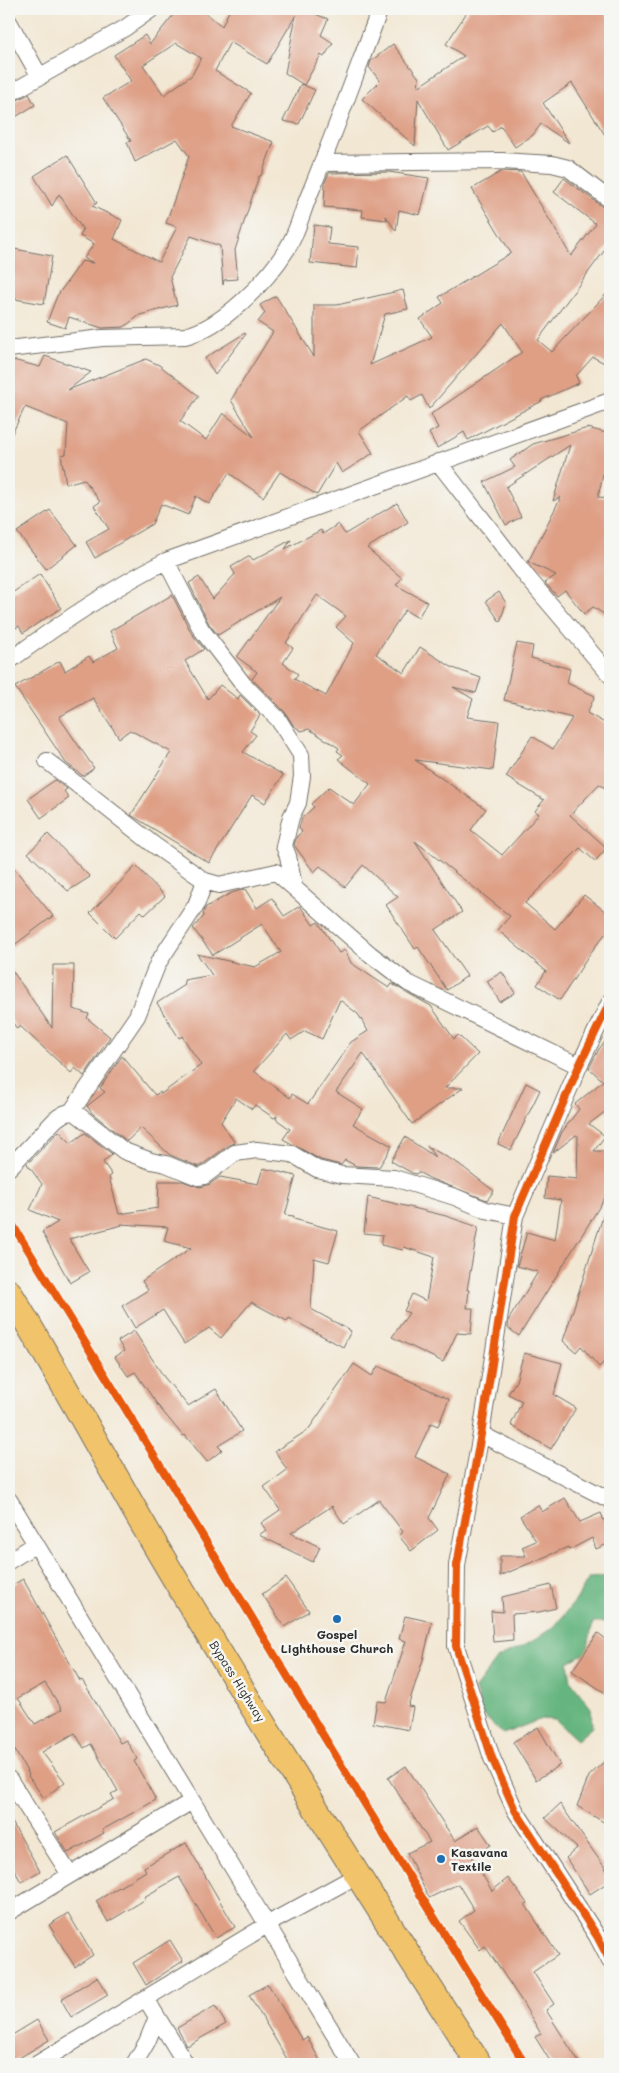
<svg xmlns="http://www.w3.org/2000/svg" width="619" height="2073" font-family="Mali,sans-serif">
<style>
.forest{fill:#66b580;stroke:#487056}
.building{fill:#de9f85;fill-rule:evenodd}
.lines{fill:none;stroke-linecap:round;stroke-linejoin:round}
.street-casing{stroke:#716d66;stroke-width:18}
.primary-casing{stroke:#716d66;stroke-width:27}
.street{stroke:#fff;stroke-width:16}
.primary{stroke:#f1c36a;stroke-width:25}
.cycleway-casing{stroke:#f6f6f2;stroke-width:11}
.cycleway{stroke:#e8590c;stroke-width:8}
.poi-dot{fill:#1f6fb2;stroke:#f6f6f2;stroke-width:2}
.labels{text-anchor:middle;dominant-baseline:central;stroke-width:5;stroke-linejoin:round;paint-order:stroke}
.poi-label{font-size:12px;font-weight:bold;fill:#2b2b2b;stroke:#f6f6f2}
.street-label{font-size:12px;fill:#2b2b2b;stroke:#f6f6f2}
</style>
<rect width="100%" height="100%" fill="#f6f6f2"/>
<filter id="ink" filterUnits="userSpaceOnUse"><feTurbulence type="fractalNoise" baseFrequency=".02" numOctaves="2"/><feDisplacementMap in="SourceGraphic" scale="10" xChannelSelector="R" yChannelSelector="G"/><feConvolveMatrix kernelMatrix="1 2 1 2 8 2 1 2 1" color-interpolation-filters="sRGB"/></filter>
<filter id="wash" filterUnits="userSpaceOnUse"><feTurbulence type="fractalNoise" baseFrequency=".0096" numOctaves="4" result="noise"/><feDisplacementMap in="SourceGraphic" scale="20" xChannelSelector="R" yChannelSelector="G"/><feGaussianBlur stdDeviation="1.12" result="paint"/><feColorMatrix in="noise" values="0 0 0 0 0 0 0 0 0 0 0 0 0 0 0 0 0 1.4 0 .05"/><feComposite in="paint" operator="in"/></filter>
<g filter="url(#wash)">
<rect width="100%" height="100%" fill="#f2e7d3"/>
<path class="forest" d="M610,1576v47l-17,-1 -6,30 -19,10 3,20 20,26 1,19 -15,13 -22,-20 -14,-1 -38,15 -21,-20 -7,-25 23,-31 33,-16 24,-16 21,-26 13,-22z"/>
<g id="blocks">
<path class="building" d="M178,9h22l22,17 8,-17h72l26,10 -7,16 12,8 -9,14 -3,-2 -17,30 -19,-12 11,-58 -29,49 -37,-22 -15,29 36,22 -20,33 43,16 -13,34h-2l-24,74 3,29 -14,1 -1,5 -3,-39 -29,-10 -21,41 7,28 -37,10 -16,12 -22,1 -33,-11 -4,11 -18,-6 10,-26 25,-35 11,2 -9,-5 10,-14 -14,-8 3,-6 -24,-36 -7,12 -18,-30 33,-21 30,48 -5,3 30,14 -8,19 45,23 18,-35 -11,-4 23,-67 -12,-17 -42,23 -8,-20 4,-1 -28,-43 28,-17 -17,-26 31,-20 5,9zM176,43l25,15 -9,17 -28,20 -21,-30z
M469,9h133l8,11v123l-38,-60 -29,20 26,40 -28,-19 -8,11 -18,12 -14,-21 -8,6 -5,-6 -40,24 -30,-51 -3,47 -53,-47 18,-18 -11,-14 2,-6 22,-17 26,34 -1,9 46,-31 -18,-12z
M301,84l14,6 -16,34 -16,-3z
M29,94l6,11 -26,16v-17z
M502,171l19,1 50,84 25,-32 -42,-32 10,-14 40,30 6,2v33l-72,97 14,12 58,-62v76l-17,-9 -17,19 3,7 -38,17 1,1 -74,39 -4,-8 -27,16 -8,-15 9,-5 -7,-14 91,-62 -19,-29 -74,86 -7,-14 -11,6 -3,-5 -49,35 14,22 -31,20 -6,-10 -19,32 -37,-23 -17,25 -34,-24 -20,31 -13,-8 -8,19 -27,-11 -9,20 -57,34 -9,-16 23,-13 -15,-23 6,-4 -16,-23 -18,5 -5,-29 5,-1 2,-30 -43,-17 -16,33v-81l31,8 5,-11 46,16 -23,18 78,-31 13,6 40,31 -19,25 26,19 17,-27 31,24 -23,-37 42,-68 -15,-10 7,-9 -5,-8 16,-9 38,61v-52h23l66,-15 5,19 -23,5 -15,51 62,-28 -12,-18 23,-16 -4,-6 72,-44 -39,-64z
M389,172l40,6 -9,37 -21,-5 -3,21 -10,-15 1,4 -25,-3 1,-7 -39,-3 1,-25 4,-9z
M314,225l16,2 -2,17 31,3 -2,21 -47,-5z
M9,248l43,8 -8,48 -35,-6z
M245,333l1,1 -31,41 -10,-17z
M588,428l22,6v8l-12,55 12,1v120l-17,-11 -9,7 -19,-24 -8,6 -12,-13 11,-8 -28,-13 33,-65 -8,4 17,-56 -64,42 15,30 -15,8 -22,-43 31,-15 -5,-7 23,-16z
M397,503l11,19 -41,26 35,30 -6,7 31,17 -9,16 -13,-8 -29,44 28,19 16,-26 33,21 28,10 -5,15 -23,-6 20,12 -6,18 32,4 -6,49 -78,-10 71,49 -15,21 31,25 37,-41 -4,-3 9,-11 -38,-23 26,-41 21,13 19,-31 -68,-18 13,-57 16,3 -2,12 39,11 -3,14 28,13 -8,17 23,13v65l-11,-7 -29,31 37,33 -12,13 -15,-13 -55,55 30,26 29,-34 26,20v13l-16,20 -34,52 -23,-15 9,-14 -48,-41 12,-14 -95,-75 47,71 -27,18 32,46 -20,14 -29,-43 -3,2 -29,-44 12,-8 -35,-32 -18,22 -25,-21 -6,6 -20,-27 3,-9 5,-4 -3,-4 3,-10 12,-11 -3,-3 18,-17 25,18 16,-21 -32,-25 5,-4 -6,-4 2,-3 -30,-19 -8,2 -8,-6 -8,-13 -33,-33 5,-7 -20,-15 43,-60 -62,38 -9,-11 -20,-41 10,-6 14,22 22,-25 -4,-7 19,-11 3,4 38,-20 -6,9 36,-19 2,4 15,-10 7,10zM317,595l29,21 -10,11 18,16 -28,53 -32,-17 4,-5 -15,-11 10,-15 -7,-5z
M50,510l27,35 -31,24 -29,-37z
M40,574l21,34 -38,25 -4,-7 -10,6v-37z
M499,592l7,11 -6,19 -14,-21z
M172,595l20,39 12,15 -19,12 23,38 12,-14 18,14 2,-4 20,20 -10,16 6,4 -13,17 40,23 -18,28 -13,-8 -43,68 -78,-48 40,-63 -41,-22 -11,8 -26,-40 -34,19 35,51 -11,8 -17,-13 -51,-76 45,-26 5,10 24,-15 4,6 25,-14 -8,-17z
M55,780l12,9 -3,2 5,7 -28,20 -13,-19z
M48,834l42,43 -22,14 -40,-38z
M9,862l44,54 -44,33z
M136,866l29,30 -20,19 -4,-4 -26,27 -25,-25z
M245,889l12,19 15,-10 12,18 16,-10 13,19 5,-3 21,31 6,-3 6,13 38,25 3,-4 39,22 23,33 4,-4 20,19 -33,34h18l-51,36 -49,-71 -27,39 27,17 -10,15 39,22 -13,21 -23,-1 -11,-6 -4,5 -20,-5 -38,-21 7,-10 -14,-10 1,-3 -3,2 -19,-13 -3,4 -16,-11 -15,24 14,21 -6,2 -30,22 -29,-12 -29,-27 -14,13 -35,-28 -5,-7 18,-14 -5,-4 22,-32 33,39 5,-3 1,2 40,-29 -19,-29 -3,2 -22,-35 28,-18 -1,-5 28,-5 -15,-21 58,13 26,-15 -19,-28 -49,31 -20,-27 11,-12 -1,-3 3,-6 25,-14zM340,1000l18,14 10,17 -17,11 -43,62 -16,-10 -2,4 -36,-27 33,-37 4,6 14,-9 17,8z
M53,965h21l-1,44 16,5 -2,4 23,19 -26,39 -9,-8 -4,5 -51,-47 -3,3 -8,-12v-51l43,62z
M502,972l13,21 -15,9 -13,-21z
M610,1036v72l-21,16 16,12 -11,15h15l-1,42 -89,143 -11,-8 1,-9 29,-47 -21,-6 10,-34 28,8 6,-40 -16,-2 2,-22 30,3 1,-43 -2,-1 -23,18 9,-21 17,-23 -4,-5 28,-23 -14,-13 10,-19z
M526,1083l14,7 -29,60 -13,-6z
M59,1131l12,12 14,-10 27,21 -9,8 9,13 -3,2 10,37 39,-6 1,-27h23l18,6 10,-3 10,-7 38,7 5,-16 33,8 -11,39 9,1v3l44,12 -9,31 -15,-4 -3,51 40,22 -8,16 -54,-29 -2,3 -36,-19 -30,36 -12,-10 -25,16 -21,-34 -28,18 -13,-22 26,-16 -6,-9 49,-33 -27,-7 4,-14 -47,-3 1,1 -53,14 20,33 -19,11 -28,-51 16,-10 -28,-12 12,-26 -15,-20z
M405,1137l30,20 -8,-11 32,18 35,27 -7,9 -56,-21 -13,-7 -2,2 -4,-1 -21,-12z
M368,1197l78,19 32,11 -11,63h2l-2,18h6l-2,26 -14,-1 -14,29 -51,-25 17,-24 -5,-2 8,-17 14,7 8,-44 -30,-10 -1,3 -22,-5 2,-10 -19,-2z
M607,1204l3,1v151l-11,11 -18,-21 -5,6 -13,-11z
M134,1331l30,46 24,29 28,-17 26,42 -24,15 4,4 -15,12 -22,-27 -2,1 -24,-29 -24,-35 -7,4 -13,-19 9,-6 -6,-10z
M524,1353l38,10 -8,32 22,13 -25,41 -40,-24 11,-24 -14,-7 8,-13z
M354,1364l18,12 6,-10 71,33 -11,27 -7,-3 -16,34 35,17 -21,44 9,12 -27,21 -12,-15 4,-4 -24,-32 -35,24 -12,-18 -41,27 29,14 -7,15 -54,-27 7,-5 -5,-7 19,-13 -16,-23 23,-17 -12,-19 33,-21z
M565,1498l15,24 21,-9 9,23v7l-14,6 -4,-11 -23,12 -1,-3 -68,29v-20h26l-4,-9 14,-6 -16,-25 18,-11 4,7z
M286,1578l23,33 -24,16 -23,-33z
M23,1579l57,102 2,-1 9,14 29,49 6,-3 11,19 -3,2 22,39 -54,30 2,3 -36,20 -13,-21 59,-33 -3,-5 7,-3 -27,-47 -7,4 -9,-15 -33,19 23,30 -21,16 -16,-22 1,-1 -20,-35v-153zM45,1683l17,26 -27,15 -17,-26z
M551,1585l5,23 -17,4 -27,2 1,26 -20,2 -2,-31 12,1 -1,-15z
M405,1616l27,6 -9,38 -15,46 5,1 -4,23 -36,-7 4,-22 9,1 20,-61 -7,-2z
M598,1633l12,9v54l-38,-25z
M538,1727l22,38 -24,15 -23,-38z
M610,1756v70l-33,-20 12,-30z
M406,1766l49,75 23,-15 13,19 -19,12 20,34 16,-13 19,25 -2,1 33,51 -25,17 21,32 -8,6 34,54h-28l-17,-27 6,-3 -20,-34 -36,-54 -5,4 -21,-29 15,-11 -16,-26 -29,14 -22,-45 23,-11 -42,-64z
M560,1804l50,71v6l-20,13 -24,-36 11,-10 -32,-30z
M9,1817l31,54 -19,11 -12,-22z
M186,1843l49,84 -19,11 -37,-61 -35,20 2,2 -38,23 -12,-21 50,-30 -2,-4z
M68,1913l25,42 -18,12 -26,-42z
M170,1940l13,21 -37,24 -13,-22z
M97,1977l11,18 -37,22 -10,-18z
M268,1984l34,56 5,-3 15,27h-32l-41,-69z
M215,2006l11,18 -39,22 -10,-18z
M37,2020l12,20 -40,24v-27z"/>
</g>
</g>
<g filter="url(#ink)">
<use href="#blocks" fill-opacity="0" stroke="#716d66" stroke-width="1"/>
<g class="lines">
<defs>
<path id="street" d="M9,22l31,55
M9,94l116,-66 27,-19
M323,163l179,-2 50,3 16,4 42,32
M9,349l93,-11 83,-2c38,-9 82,-55 102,-87 11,-17 15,-38 23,-56 25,-61 47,-123 70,-184
M438,462l89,115 83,98
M166,561l35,68 43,56 34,34 23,36 1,21 -4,27 -7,14 -7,29 4,10 6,30
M9,661c50,-37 101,-72 157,-100l444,-160
M47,761l107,84 51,36 14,4 57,-13 94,82 38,29 171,83
M610,1002l-31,64 -64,150 -34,218 -24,131 -1,81 36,112 23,52 82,126 13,25
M71,1112l66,-96 21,-53 38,-58 9,-24
M9,1168l47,-49c7,-5 11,-8 20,-6l48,38 27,10 15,3 32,13 6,-1 31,-23 22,-3 35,4 25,15 25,6 52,3 61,19 31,13 29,6
M481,1434l129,66
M9,1500l343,564
M9,1561l27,-17
M9,1779l61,96
M9,1912l183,-111
M146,1999l40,65
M37,2064l240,-145 81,-44
M134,2064l13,-22 10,-25"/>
<path id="primary" d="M9,1292c57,94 109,192 166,287 98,164 200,325 304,485"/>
</defs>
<use href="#street" class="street-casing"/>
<use href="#primary" class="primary-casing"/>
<use href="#street" class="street"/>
<use href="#primary" class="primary"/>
<defs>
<path id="cycleway" d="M610,1002l-31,64 -64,150 -34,218 -24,131 -1,81 36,112 23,52 82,126 13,25
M9,1219c174,280 341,566 516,845"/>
</defs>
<use href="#cycleway" class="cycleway-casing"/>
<use href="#cycleway" class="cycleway"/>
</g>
</g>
<g class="poi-dot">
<circle cx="337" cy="1619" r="5"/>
<circle cx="441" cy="1859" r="5"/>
</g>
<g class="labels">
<g class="poi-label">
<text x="337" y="1634">Gospel<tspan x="337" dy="14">Lighthouse Church</tspan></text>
<text x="451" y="1852" text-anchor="start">Kasavana<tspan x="451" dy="14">Textile</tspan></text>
</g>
<g class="street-label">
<text transform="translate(238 1681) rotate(58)">Bypass Highway</text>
</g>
</g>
<rect width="619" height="2073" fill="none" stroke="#f6f6f2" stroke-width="30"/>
</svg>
